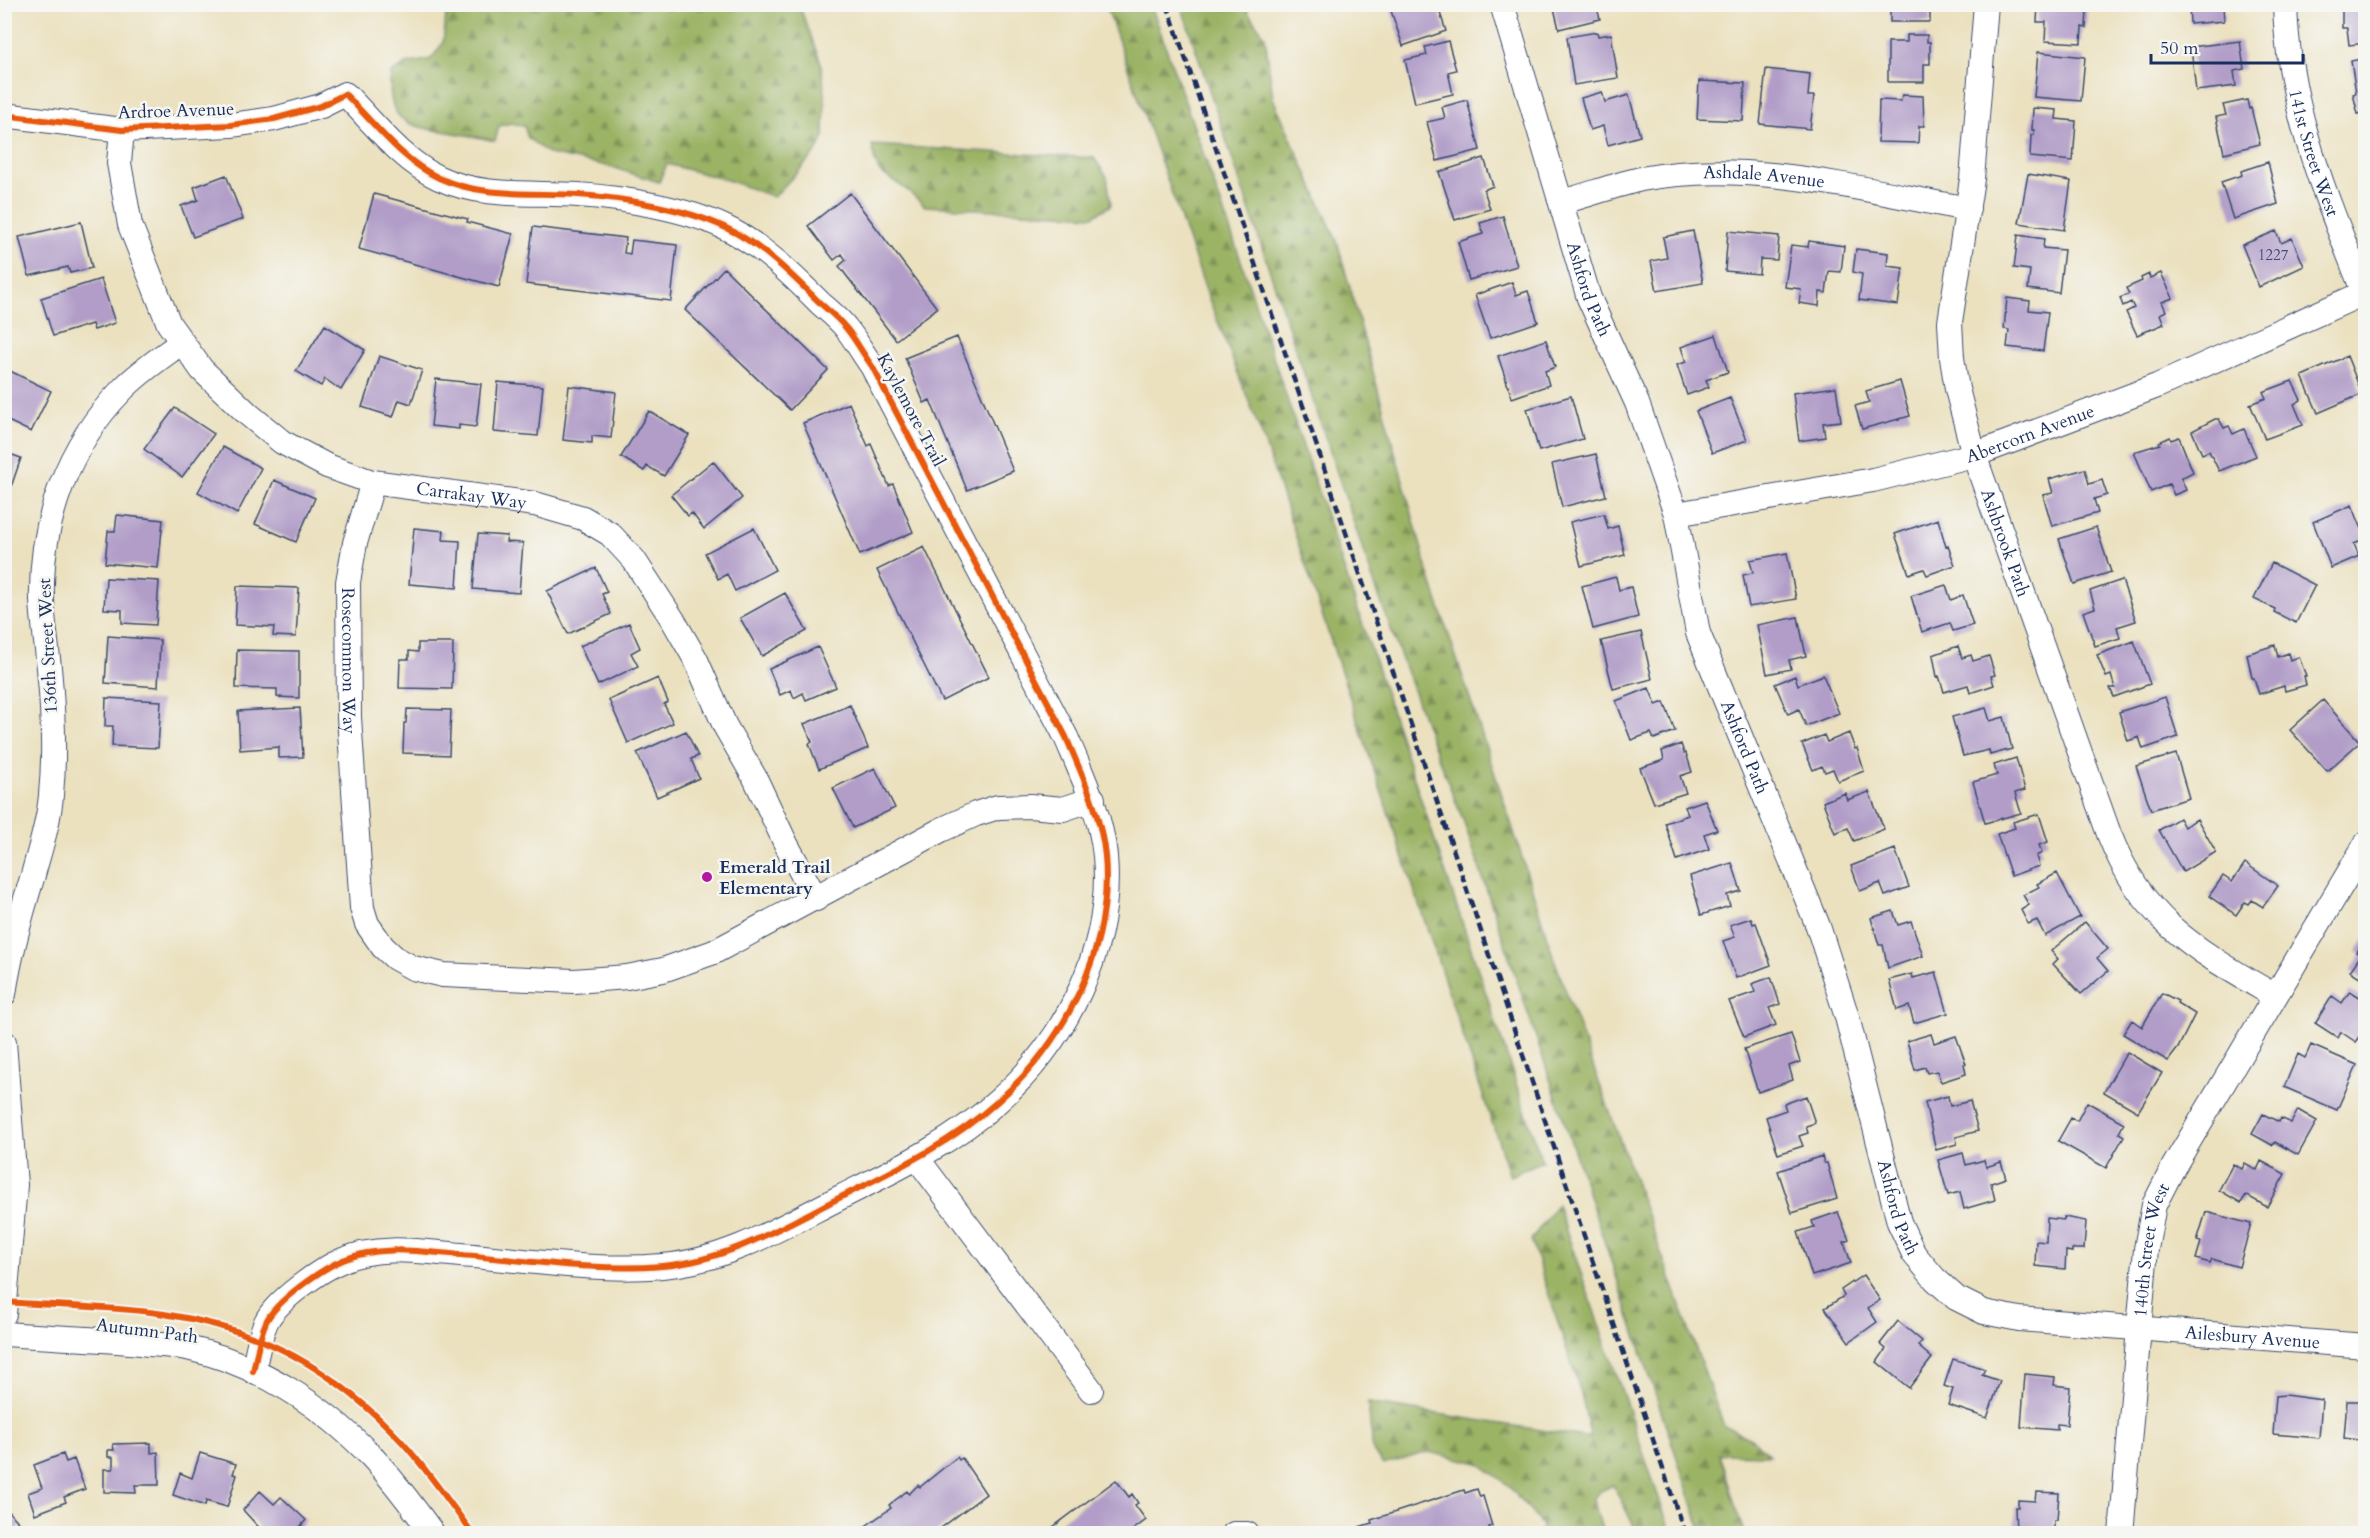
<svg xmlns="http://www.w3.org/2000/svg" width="2370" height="1538" font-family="Cardo,serif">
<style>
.forest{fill:url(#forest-firs);stroke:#5b7162;stroke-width:1.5}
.building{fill:#b19dc8}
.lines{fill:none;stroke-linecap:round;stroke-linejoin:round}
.street-casing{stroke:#3a4a6d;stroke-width:26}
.street{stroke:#fff;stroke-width:24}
.rail{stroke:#1b2f5e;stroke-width:4.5;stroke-dasharray:9 4.5;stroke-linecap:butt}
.cycleway-casing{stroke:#f6f6f2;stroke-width:10}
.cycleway{stroke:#e8590c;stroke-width:6}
.poi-dot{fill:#b5179e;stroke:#f6f6f2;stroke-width:2}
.labels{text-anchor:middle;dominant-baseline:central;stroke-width:5;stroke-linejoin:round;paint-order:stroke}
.number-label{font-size:15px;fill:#404a78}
.street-label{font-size:18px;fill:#1b2f5e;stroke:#f6f6f2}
.poi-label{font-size:18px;font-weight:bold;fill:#1b2f5e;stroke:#f6f6f2;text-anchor:start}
</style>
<defs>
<pattern id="forest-firs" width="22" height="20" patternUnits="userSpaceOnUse" patternTransform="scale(1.5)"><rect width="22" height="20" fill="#9bb365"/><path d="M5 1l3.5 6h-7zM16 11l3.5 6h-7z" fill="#7e9256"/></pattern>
</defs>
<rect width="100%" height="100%" fill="#f6f6f2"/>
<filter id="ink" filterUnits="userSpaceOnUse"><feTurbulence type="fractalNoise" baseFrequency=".0167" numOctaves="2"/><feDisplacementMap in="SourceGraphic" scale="12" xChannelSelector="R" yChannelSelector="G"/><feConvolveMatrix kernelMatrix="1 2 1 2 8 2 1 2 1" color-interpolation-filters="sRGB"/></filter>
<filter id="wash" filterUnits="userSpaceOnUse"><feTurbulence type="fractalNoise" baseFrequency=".008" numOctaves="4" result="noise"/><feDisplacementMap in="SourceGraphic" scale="24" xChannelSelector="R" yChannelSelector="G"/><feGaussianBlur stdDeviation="1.35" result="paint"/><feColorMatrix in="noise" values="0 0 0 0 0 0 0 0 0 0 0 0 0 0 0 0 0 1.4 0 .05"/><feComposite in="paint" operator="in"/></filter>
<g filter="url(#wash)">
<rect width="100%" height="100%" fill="#ebe1bf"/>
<path class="forest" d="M447,5h352l22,58 4,31 -1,43 -8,15 -42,45 -47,-17 -60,-16 -8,18 -51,-16 -59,-12 -21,-16 -4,-12 -13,-3 -12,3 -4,15c-13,-3 -27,-6 -41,-8 -43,-7 -69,-7 -63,-60l15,-9 25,-5 12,-16z
M1106,5h45l89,253 302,903 -32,15 -248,-741 -53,-136z
M1181,5h64l4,9 16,22 8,62 64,143 91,331 84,254 41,130 171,470 31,15 14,14 -50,-1 25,79h-42l-238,-711 -29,-72 -62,-170z
M872,145l222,13 13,19 4,28 -18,11 -168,-10 -19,-17 -26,-17 -5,-10z
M1557,1204l114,329h-43l8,-3 -23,-45 -14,7 -6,7 10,34h-60l-2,-9 -33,-39 -29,-22 -51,-11 -45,13 -10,-14 -5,-48 223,35 -10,-45 -50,-153z"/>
<g id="blocks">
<path class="building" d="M1437,4l9,27 -43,15 -14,-41z
M1553,4h43l4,15 -41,10z
M1890,4h40v18h-40z
M2038,4h44l-1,5h6l-1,19 -4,-1 -1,16 -36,-2 1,-19h-9z
M2189,4h34l1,17 -34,3z
M2342,4h24v39l-17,2 -2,-17h-5z
M1597,32l1,4 13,-2 7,44 -44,7 -7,-48z
M1907,35h20v7h3v22h-6v18h-36v-40h19z
M1448,41l8,29 -8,2 5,22 -38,9 -10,-43 22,-5 -2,-8z
M2240,41l4,28 -10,2 2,15 -40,5 -5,-44z
M2038,52l47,5 -4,44 -47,-4z
M2366,58v54l-8,2 -5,-20 3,-1 -5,-32z
M1766,69l44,5 -2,22h6l-4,33 -50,-5z
M1699,81l46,2 -2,38 -46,-2z
M1602,92l3,10 24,-7 11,41 -32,9 -5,-19 -13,4 -9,-32z
M1902,95l21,1 1,30h-5l-1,17 -40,-1 1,-42 22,1z
M1467,100l13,50 -43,11 -10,-39 18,-4 -3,-11z
M2247,100l2,9 2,-1 9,36 -36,9 -8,-36 10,-2 -3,-10z
M2033,108l24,2 -1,9 20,2 -3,40 -43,-4 1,-22h3v-5h-2z
M1484,158l9,28 -9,4 6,19 -35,11 -16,-48z
M2268,162l10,42 -45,15 -12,-37 21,-7 -1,-4z
M2028,174l43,7 -7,49 -45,-7z
M226,175l17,44 -50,18 -12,-31 17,-6 -4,-13z
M850,193l87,115 -41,32 -57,-74 7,-6 -4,-6 -8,6 -26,-34z
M374,194l94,25 -1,3 46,12 -14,53 -140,-38z
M1503,216l14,50 -48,14 -11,-38 25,-8 -3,-11z
M81,222l11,46 -22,5 -2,-6 -39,9 -10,-39z
M533,227l93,11 -2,15 6,1 2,-14 45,5 -6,56 -145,-17z
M1693,231l10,52 -46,8 -6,-30 16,-3 -4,-21z
M1728,231l51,5 -2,24 -17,-1 -1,15 -34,-3z
M2276,231l5,12 11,-5 12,28 -45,21 -17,-42z
M2018,235l26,4 -1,9 21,2 -5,43 -31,-4 2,-19 -16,-2z
M1809,241l35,5 -3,26 -12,-1 -3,22 -6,-1 -1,14 -20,-3 2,-14 -16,-2 6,-42 17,2z
M1856,249l32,4 -1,13 16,2 -5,37 -39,-5 3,-26 -9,-2z
M724,268l104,102 -38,40 -105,-100z
M2161,273l12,25 -11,4 4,9 -6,3 4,10 -27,11 -11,-23 8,-4 -3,-6 -8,4 -3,-8 9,-4 -3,-6 16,-7 -1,-3 8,-4 1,4z
M101,279l14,44 -21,7 -2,-6 -39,12 -12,-38z
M1512,282l4,13 12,-4 10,31 -48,16 -15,-43z
M2007,298l23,3 -1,9 19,2 -5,39 -36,-4 2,-17 -5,-1z
M325,325l40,25 -24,40 -16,-11 -4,7 -25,-15z
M1716,335l12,37 -22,8 3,7 -22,8 -10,-30 9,-3 -5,-15z
M957,337l56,134 -46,19 -37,-90 -6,3 -19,-45z
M1546,340l9,27 -10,4 4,14 -37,13 -14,-42z
M2365,349v21l-7,-18z
M379,356l43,14 -11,34 -12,-4 -6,17 -31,-10z
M2347,356l15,38 -44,19 -16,-37z
M4,368l47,23 -20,41 -27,-13z
M436,379l45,5 -5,43 -17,-2v4l-28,-3z
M1900,381l10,35 -48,13 -7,-23 14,-4 -3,-11z
M2292,381l9,19 -7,4 9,21 -38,14 -15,-35 16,-6 -3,-6z
M498,382l45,4 -5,50 -44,-4z
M569,386l47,6 -5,46 -19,-2v7l-29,-3z
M1836,387l5,34 -18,2 2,14 -26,4 -6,-48z
M1571,396l12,43 -44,12 -12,-42z
M1730,398l17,42 -35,13 -16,-42z
M849,403l19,43 3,-2 18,42 4,-2 20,48 -53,23 -57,-132z
M175,408l39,26 -32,43 -38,-28z
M649,411l40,24 -25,41 -17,-10 -3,5 -23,-14z
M2215,419h4l5,9 5,-2 4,8 11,-5 12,27 -37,15 -10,-20 -7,3 -10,-23z
M2170,437l1,3 8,-3 14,35 -12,6 5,12 -12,5 -5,-11 -18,8 -17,-40 26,-8 -1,-2z
M223,447l38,21 -24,46 -39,-22z
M4,452l17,6 -11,32 -6,-1z
M1596,454l10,42 -44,11 -10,-43z
M713,461l29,37 -38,31 -12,-16 -4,3 -17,-21z
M2085,469l4,15 13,-4 5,15 -13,4 4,14 -46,13 -9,-31 10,-2 -4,-14z
M274,480l41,18 -19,44 -41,-18z
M2352,505l14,34 -12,5 5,12 -28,12 -18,-46z
M1604,514l4,15 10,-3 7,29 -44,11 -11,-44z
M117,515l46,5 -5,48 -53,-5 3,-32h7z
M1938,519l8,28 2,-1 7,19 -28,10 -3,-6 -15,5 -14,-40z
M2096,527l15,45 -37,12 -15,-45z
M414,528l30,3 -1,9 17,1 -3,47 -48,-4z
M754,528l21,42 -40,21 -8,-17 -9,5 -13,-26z
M478,534l29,2 -1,6 17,1 -4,50 -46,-4z
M924,547l65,130 -47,24 -65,-131z
M1787,553l9,46 -47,8 -6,-32 10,-2 -3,-13z
M2272,563l43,22 -19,38 -22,-11 1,-3 -21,-10z
M596,568l11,24 -5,2 9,20 -43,20 -21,-43z
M1616,577l3,13 12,-3 7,30 -45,12 -11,-43z
M106,578l53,3 -3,44 -34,-2v-13l-18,-1z
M2122,580l14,41 -19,6 3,11 -25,8 -12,-34 12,-4 -5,-17z
M1946,585l5,15 12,-5 10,30 -20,6 -3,-8 -28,9 -11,-36z
M237,586l62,2 -3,49 -23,-1 1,-9 -39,-2z
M785,593l22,38 -45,25 -22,-38z
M1798,617l8,39 -17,4 2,9 -24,5 -10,-49z
M629,623l11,25 -9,5 7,13 -40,19 -18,-39z
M1641,632l11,47 -39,10 -12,-48z
M108,636l52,4 -2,47 -53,-4z
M2134,641l16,43 -36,13 -4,-9h5l-4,-13 -5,2 -9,-22z
M418,643h35l-1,46 -53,-1 1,-29h9v-8l9,1z
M2275,645l3,12 10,-4 2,7 9,-3 7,19h-2l2,9 -21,6 -1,-5 -25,8 -5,-16h-2l-5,-24z
M1958,646l4,12 9,-3 2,6 16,-5 6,19 -4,1 3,9 -24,8 -2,-8 -24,7 -5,-16 -2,1 -4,-22z
M818,647l18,40 -30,13 -3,-7 -9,5 -3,-8 -11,5 -11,-26z
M237,650l62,1v47l-22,-1v-8l-41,-1z
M1823,675l16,38 -33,13 -7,-17 -11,5 -13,-30 20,-8 3,9z
M658,678l10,24 -4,2 9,19 -45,20 -19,-43z
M1649,688l7,17 8,-3 11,29 -21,8 -3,-6 -20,7 -15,-39z
M2165,697l13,40 -35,12 -4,-12 -11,4 -9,-29z
M106,698l55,3 -3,47 -46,-2 1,-20h-8z
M2323,700l37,42 -33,29 -37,-41z
M850,705l18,43 -49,21 -10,-25 3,-2 -8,-18z
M300,708l3,49 -24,1v-11l-39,3 -2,-39z
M1986,708l4,13 14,-4 8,32 -22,6 -1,-5 -26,6 -11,-39z
M407,709l44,1 -2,45 -46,-2 1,-30h2z
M686,731l12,25 -7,3 8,19 -42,19 -20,-44z
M1849,733l6,16 2,-1 7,23 -26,10 -5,-12 -8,3 -3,-6 -9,4 -11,-26 22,-9 3,7z
M1681,744l3,9h2l6,19 -12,4 6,17 -32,10 -14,-35 24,-8 -2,-9z
M2176,754l13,44 -38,12 -15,-44z
M2016,758l9,32 -10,3 6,20 -36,10 -12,-41 24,-7 -3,-10z
M875,768l20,40 -42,20 -20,-40z
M1869,792l15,37 -30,12 -6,-13 -13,5 -12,-31 22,-9 2,7z
M1705,800l12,30 -13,4 5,15 -32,11 -12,-37 23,-8 -3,-8z
M2039,814l9,28 -9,3 3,8 -6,3 3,10 -28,10 -14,-42 18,-6 -2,-6z
M2179,818l5,9 13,-8 19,33 -33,20 -24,-42z
M1895,849l14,38 -24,9 -5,-13 -20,8 -9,-25z
M1732,863l9,28 -14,4 3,11 -29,9 -11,-39z
M2245,863l33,23 -15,21 -11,-7 -3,4 -4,-2 -9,13 -27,-19 14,-20 9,6z
M2057,873l23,44 -35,19 -8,-16 -9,4 -7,-14 8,-5 -6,-10 16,-8 -2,-3z
M1893,911l5,14 13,-4 12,35 -35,12 -5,-23h-4l-8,-27z
M1751,918l2,6 3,-1 15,42 -35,13 -13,-37 12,-4 -5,-12z
M2085,922l23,27 -11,9 11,13 -27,23 -28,-30 5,-5 -7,-8z
M2366,937v44l-16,-10 11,-16 -5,-3z
M1936,972l12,41 -34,10 -5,-17 -12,4 -8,-30 23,-6 1,4z
M1771,977l9,27 -11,4 7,17 -32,12 -15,-36 26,-9 -3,-8z
M2350,991l16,10v28l-10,13 -15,-10 -3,6 -23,-15 17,-27 10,7z
M2162,993l16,8 -1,2 18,11 -17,34 -10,13 -45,-27 9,-14 10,7z
M1791,1034l9,28 -11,4 4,14 -35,12 -14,-43z
M1931,1034l3,9 22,-7 10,28h-2l2,10 -25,8 -4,-11 -10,2 -2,-6 -10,3 -8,-29z
M2311,1045l46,20 -20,45 -53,-23 14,-33 7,4z
M2127,1052l35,21 -24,39 -34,-20z
M1806,1096l9,27 -9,3 2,7 -9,3 4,10 -25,8 -12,-37 20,-7 -2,-6z
M1948,1096l2,10 20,-5 8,30 -22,6 1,7 -21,6 -11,-48z
M2087,1102l37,21 -5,10 5,3 -18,32 -48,-27 13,-23 6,3z
M2298,1110l19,11 -19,34 -23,-13 -3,3 -20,-11 11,-20 16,8 2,-4 10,5z
M1963,1153l3,12 18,-5 2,7 15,-5 5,16 -15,5 4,17 -31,9 -4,-17 -12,3 -10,-35z
M1822,1156l2,7h3l10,36 -45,14 -14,-42z
M2261,1161l24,13 -18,33 -21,-12 -5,8 -22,-13 14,-26 9,5 3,-6 12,7z
M1838,1212l11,28 -5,2 7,21 -39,13 -14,-44 16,-5 -2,-6z
M2206,1212l45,12 -12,43 -27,-8 -2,4 -14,-4 5,-17 -4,-1z
M2064,1217l22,4 -2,28h-12v3l-6,-1 -1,18 -30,-3 1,-25 10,1 1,-24 17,2z
M2364,1263h2v16h-3z
M1863,1275l17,25 -12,8 9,14 -28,20 -24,-34 19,-12 -3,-6z
M1898,1321l24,20 -4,5 14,12 -23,30 -32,-26 9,-13 -6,-5z
M1953,1359l32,10 -3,6 18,6 -13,37 -39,-13 5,-16 -9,-3z
M2025,1374l30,3 -1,8 16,2 -3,38 -10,-1v6l-36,-3z
M2285,1395l37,5 -3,38 -46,-4 3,-38z
M2347,1401h19v40l-22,-3z
M151,1443v10l7,-1 1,33h-24l1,8 -32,-1v-23h9v-12h-5v-7h6l-1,-6z
M200,1453l36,11 -3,10 4,1 -10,32 -21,-6 -1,5 -32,-11 7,-22 12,5z
M63,1454l3,8 8,-3 11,30 -21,8 2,5 -31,12 -7,-21 14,-5 -8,-23z
M957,1457l2,3 3,-2 24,36 -53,40h-72l-1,-4 31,-22 -2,-3 18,-14 2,3 9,-9 2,2z
M1116,1480l13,17 3,-3 6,9 -3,2 11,15 -19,14h-75l-3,-4z
M1477,1489l3,8 3,-1 9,30 -3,1 2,7h-129l-3,-7 13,-4 -1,-3 93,-30 1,3z
M260,1491l14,13 7,-7 25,23 -12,14h-29l-22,-24z
M2036,1492l23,1 -2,27h-3v14l-38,-1 -1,-26h3v-7l17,1z
M4,1506l17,19 -5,5 1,2 -2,2h-11z"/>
</g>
</g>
<g filter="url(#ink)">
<use href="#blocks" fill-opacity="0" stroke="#3a4a6d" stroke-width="1.5"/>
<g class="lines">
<defs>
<g id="street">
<path id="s1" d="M1502,4l87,294 48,105 39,111 22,119 120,293 29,91 52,205 15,32 21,25 21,19 28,14 35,7 347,27"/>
<path id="s2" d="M1986,4l-14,175 -22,143 2,36 5,31 17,66 135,379c35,89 88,116 166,162"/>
<path id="s3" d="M2285,4c3,107 41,192 79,289"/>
<path d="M4,115l118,15 109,-5 43,-6 47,-13 24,-12c29,29 56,66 94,84 43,20 93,14 139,17 44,3 106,13 146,32 37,17 68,48 96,76 9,8 19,16 26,25 10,12 17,26 26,38l194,371c16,38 35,77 39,119 8,92 -39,185 -107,245 -45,41 -101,68 -155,95 -58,29 -115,65 -181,70 -65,6 -135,-6 -201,-11 -38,-3 -81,-11 -118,5 -22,9 -67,41 -77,62 -7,15 -9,33 -13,49"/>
<path id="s4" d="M122,130l-3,33 11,62 39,99 33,46 46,44 34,28 45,24 45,16 163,22 48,14 27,16 24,26 39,60 23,40 29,66 30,52 31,66 30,55"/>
<path id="s5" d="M1562,202c26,-7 53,-17 79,-23 109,-21 220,11 327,30"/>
<path id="s6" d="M373,482l-18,61 -7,39 1,135 13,191 5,16 16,23 12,11 18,10 30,7 131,6 53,-4 36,-7 51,-18 227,-122 35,-16 22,-7 32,-1 33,3 30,-10"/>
<path id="s7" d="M1676,514l197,-34 101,-25 183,-69 209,-94"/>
<path d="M4,994c6,-41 17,-80 29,-119 7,-26 16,-53 18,-80 4,-41 2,-85 -2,-127 -2,-22 -6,-45 -7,-68 -2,-78 25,-154 80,-210 17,-18 40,-33 60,-48"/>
<path d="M4,1042l11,143 -11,129"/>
<path d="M917,1158l174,232"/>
<path d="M4,1334c46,3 92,5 137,9 15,2 31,2 46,5 71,15 137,58 186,110 22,24 41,50 60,76"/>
<path d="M1234,1534h13"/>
<path id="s8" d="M2121,1534l25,-285 8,-44 20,-39 192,-322"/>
</g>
</defs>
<use href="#street" class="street-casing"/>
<use href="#street" class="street"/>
<path class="rail" d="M1167,4l518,1530"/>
<defs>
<path id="cycleway" d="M4,115l118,15 109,-5 43,-6 47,-13 24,-12c29,29 56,66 94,84 43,20 93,14 139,17 44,3 106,13 146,32 37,17 68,48 96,76 9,8 19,16 26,25 10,12 17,26 26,38l194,371c16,38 35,77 39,119 8,92 -39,185 -107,245 -45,41 -101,68 -155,95 -58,29 -115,65 -181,70 -65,6 -135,-6 -201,-11 -38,-3 -81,-11 -118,5 -22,9 -67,41 -77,62 -7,15 -9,33 -13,49
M4,1302c53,4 108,4 160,12 98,15 171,55 239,129 25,28 47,60 70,91"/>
</defs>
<use href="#cycleway" class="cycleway-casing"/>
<use href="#cycleway" class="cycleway"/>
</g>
</g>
<circle class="poi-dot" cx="707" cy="877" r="6"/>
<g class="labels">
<g class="number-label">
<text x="2273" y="255">1227</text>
</g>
<g class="street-label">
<text transform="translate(176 111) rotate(-2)">Ardroe Avenue</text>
<text stroke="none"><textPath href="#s3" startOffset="152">141st Street West</textPath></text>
<text stroke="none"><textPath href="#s5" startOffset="206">Ashdale Avenue</textPath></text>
<text stroke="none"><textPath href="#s1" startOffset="298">Ashford Path</textPath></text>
<text transform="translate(911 410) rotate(62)">Kaylemore Trail</text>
<text stroke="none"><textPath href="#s7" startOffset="364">Abercorn Avenue</textPath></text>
<text stroke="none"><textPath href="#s4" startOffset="566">Carrakay Way</textPath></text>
<text stroke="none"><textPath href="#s2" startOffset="549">Ashbrook Path</textPath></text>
<text transform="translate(48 646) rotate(-93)">136th Street West</text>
<text stroke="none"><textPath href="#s6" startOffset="182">Rosecommon Way</textPath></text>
<text stroke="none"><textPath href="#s1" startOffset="784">Ashford Path</textPath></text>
<text stroke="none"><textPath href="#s1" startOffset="1270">Ashford Path</textPath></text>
<text stroke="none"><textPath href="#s8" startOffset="286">140th Street West</textPath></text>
<text transform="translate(147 1331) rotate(7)">Autumn Path</text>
<text stroke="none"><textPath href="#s1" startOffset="1682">Ailesbury Avenue</textPath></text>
</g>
<g class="poi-label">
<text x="719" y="867">Emerald Trail<tspan x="719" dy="21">Elementary</tspan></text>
</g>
</g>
<rect width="2370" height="1538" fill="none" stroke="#f6f6f2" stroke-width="24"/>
<path d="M2151 54v9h152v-9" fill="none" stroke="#1b2f5e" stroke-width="3"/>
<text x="2160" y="54" font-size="18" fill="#1b2f5e" stroke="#f6f6f2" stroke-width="4.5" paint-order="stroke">50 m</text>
</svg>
